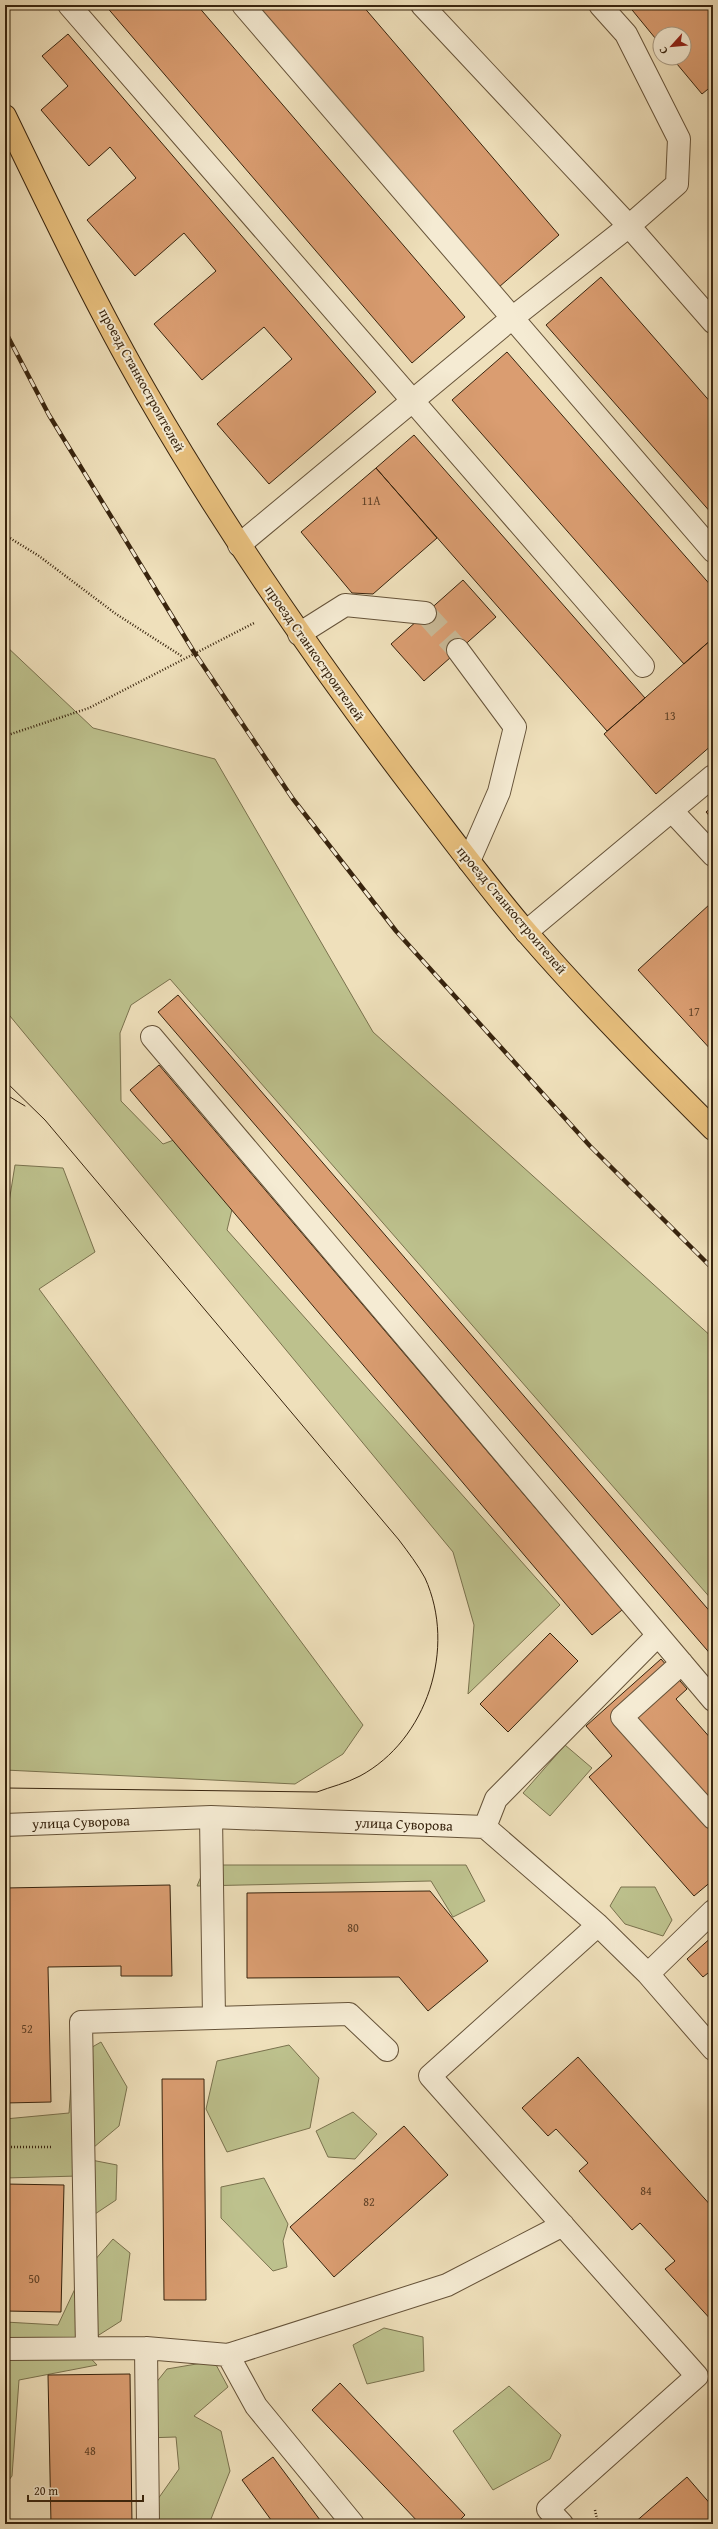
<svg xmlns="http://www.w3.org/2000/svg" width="718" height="2529" font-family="'Gentium Book Plus',serif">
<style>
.green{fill:#bdc18d;stroke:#7a724e}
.building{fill:#da9d71;stroke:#38240e}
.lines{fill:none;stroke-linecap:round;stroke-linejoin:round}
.minor-tunnel{stroke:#caba98;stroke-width:22;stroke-dasharray:22 11;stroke-linecap:butt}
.minor-casing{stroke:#665339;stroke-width:24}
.major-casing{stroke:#38240e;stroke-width:24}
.path{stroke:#38240e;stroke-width:2.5;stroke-dasharray:1 2;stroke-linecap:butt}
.minor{stroke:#f5ebd3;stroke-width:22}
.major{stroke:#e8c07e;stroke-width:22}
.tram{stroke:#38240e;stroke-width:1}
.rail-casing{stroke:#38240e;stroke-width:4.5}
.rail{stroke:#f5ebd3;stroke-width:3;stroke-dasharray:9;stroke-linecap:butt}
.labels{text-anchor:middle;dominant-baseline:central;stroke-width:4;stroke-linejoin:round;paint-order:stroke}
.number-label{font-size:12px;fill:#604227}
.street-label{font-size:14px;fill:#38240e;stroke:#f5ebd3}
</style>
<rect width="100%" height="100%" fill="#efe0bb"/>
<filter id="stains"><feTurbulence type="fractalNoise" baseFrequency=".005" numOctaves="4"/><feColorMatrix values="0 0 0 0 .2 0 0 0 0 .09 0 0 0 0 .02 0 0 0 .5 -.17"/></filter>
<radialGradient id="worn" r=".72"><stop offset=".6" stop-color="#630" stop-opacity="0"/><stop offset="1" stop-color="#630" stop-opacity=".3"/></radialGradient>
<path class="green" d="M5,645l88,83 122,31 158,273 340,306v263l-543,-622 -39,26 -11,28 1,68 42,43 27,-10 47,55 -10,41 333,375 -92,89 6,-69 -21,-73 -448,-542z
M15,1165l48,3 32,84 -56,37 324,436 -20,29 -48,30 -290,-14v-543z
M565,1745l27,23 -42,48 -27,-23z
M206,1865h260l19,36 -32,16 -22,-36 -234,5z
M621,1887h34l17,33 -9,16 -38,-12 -15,-18z
M101,2042l26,45 -8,39 -38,32 36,7 -1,35 -30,20 -8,-44 -73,2v-59l64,-6 4,-55z
M289,2045l30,33 -9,50 -83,24 -21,-43 11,-48z
M353,2112l24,22 -22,25 -27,-2 -12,-26z
M264,2178l24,46 -5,17 4,26 -14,4 -52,-53v-31z
M113,2239l17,14 -9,68 -41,26 17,18 -78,15 -7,96 -7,9v-163l53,3 23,-49z
M384,2328l39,9 1,34 -57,13 -14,-39z
M214,2361l14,26 -34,29 27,15 9,40 -21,53h-52l-4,-18 26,-37 -3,-32 -31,1 -6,-34 28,-35z
M509,2386l52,49 -11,24 -57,31 -40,-59z"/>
<path class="building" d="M105,5h92l268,312 -53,46z
M257,5h105l197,230 -60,52z
M628,5h85v80l-11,9 -30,-36h12v-24h-24v10z
M68,34l308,358 -107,92 -52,-60 75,-65 -28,-32 -62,53 -48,-56 62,-53 -32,-38 -49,43 -48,-56 49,-42 -26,-31 -21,19 -48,-56 27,-24 -26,-30z
M601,277l112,128v110l-167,-190z
M507,352l206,236v50l-29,26 -232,-264z
M414,435l231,263 -38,33 -231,-263z
M376,468l61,70 -64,56 -21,-1 -51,-61z
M463,580l33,37 -72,64 -33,-37z
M713,638v106l-57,50 -52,-60z
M713,806v14l-7,-8z
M710,904h3v148l-75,-82z
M178,995l535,620v42l-555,-645z
M159,1065l463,545 -30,25 -462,-545z
M550,1633l28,28 -70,71 -28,-28z
M661,1659l26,30 -11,10 37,42v139l-19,16 -105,-119 23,-21 -26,-30z
M170,1885l2,91h-51v-10l-73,1 3,135 -46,1v-215z
M430,1891l58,70 -60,50 -29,-34 -152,1v-85z
M713,1936v33l-10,8 -16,-18z
M578,2057l135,151v114l-48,-53 10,-8 -35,-38 -8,7 -53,-59 9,-8 -32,-34 -8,7 -26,-28z
M162,2079h42l2,221h-42z
M404,2126l44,49 -114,102 -44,-50z
M5,2184l59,1 -3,127 -56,-1z
M130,2374l2,150h-81l-3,-149z
M340,2383l125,132 -9,9h-36l-108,-114z
M273,2457l50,67h-49l-32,-44z
M687,2477l26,30v17h-80z"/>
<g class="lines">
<path class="minor-tunnel" d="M425,613l33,37"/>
<defs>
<path id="minor" d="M69,5l574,661
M243,5l470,546
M422,5l207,221 84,96
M239,545l272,-226 118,-93 48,-42 2,-45 -53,-105 -26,-29
M299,634l46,-29 80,8
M458,650l57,77 -16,65 -30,69
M672,811l41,44
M526,932l187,-156
M152,1037l561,663
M682,1663l-60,54 91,101
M211,1817l3,201
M5,1825l206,-8 274,10 113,98 50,49 65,75
M485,1827l11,-28 162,-164
M648,1974l65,-63
M87,2348l-6,-326 268,-8 38,36
M146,2348l82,7 28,51 97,118
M5,2349l141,-1 2,176
M228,2355l219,-70 116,-60
M562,2524l-14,-15 149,-133 -267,-300 168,-151"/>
<path id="major" d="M5,116c45,93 90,188 142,278 80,139 172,271 269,398 37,48 73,97 112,142 59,68 122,132 185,195"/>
</defs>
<use href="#minor" class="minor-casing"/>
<use href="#major" class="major-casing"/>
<path class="path" d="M5,535l34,21 77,58 67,43
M5,736l84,-28 165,-85
M5,2147h47
M595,2510l3,14"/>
<use href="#minor" class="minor"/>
<use href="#major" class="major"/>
<path class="tram" d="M5,1081l40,39 354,420c9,12 19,25 26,38 32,70 2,162 -65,198 -13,7 -30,11 -43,16l-312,-4
M5,1094l20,12"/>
<defs>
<path id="rail" d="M5,331l44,84 145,237 99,147 103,132 194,215 123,123"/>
</defs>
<use href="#rail" class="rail-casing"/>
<use href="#rail" class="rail"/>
</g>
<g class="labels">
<g class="number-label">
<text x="371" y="500">11А</text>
<text x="670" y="715">13</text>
<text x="694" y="1011">17</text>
<text x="353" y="1927">80</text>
<text x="27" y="2028">52</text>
<text x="646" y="2190">84</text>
<text x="369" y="2201">82</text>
<text x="34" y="2278">50</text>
<text x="90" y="2450">48</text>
</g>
<g class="street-label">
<text transform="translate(142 380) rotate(61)">проезд Станкостроителей</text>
<text transform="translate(315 653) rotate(55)">проезд Станкостроителей</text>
<text transform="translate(512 910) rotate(50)">проезд Станкостроителей</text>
<text transform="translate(81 1822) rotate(-2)">улица Суворова</text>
<text transform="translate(404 1824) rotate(2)">улица Суворова</text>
</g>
</g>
<rect width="718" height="2529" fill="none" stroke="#efe0bb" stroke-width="20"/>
<rect x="6" y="6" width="706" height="2517" fill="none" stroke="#38240e" stroke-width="2"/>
<rect x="10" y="10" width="698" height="2509" fill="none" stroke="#38240e"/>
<g transform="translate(672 46) rotate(243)"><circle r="19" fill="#f5ebd3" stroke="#a99b84"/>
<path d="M0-3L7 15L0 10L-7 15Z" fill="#8f2418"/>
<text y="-6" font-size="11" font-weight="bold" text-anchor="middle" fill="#38240e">С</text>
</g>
<path d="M28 2495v6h115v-6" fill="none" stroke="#38240e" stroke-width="2"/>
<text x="34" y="2495" font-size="12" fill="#38240e" stroke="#f5ebd3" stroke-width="3" paint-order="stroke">20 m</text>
<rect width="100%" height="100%" filter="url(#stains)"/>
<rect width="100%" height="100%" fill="url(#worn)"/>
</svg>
